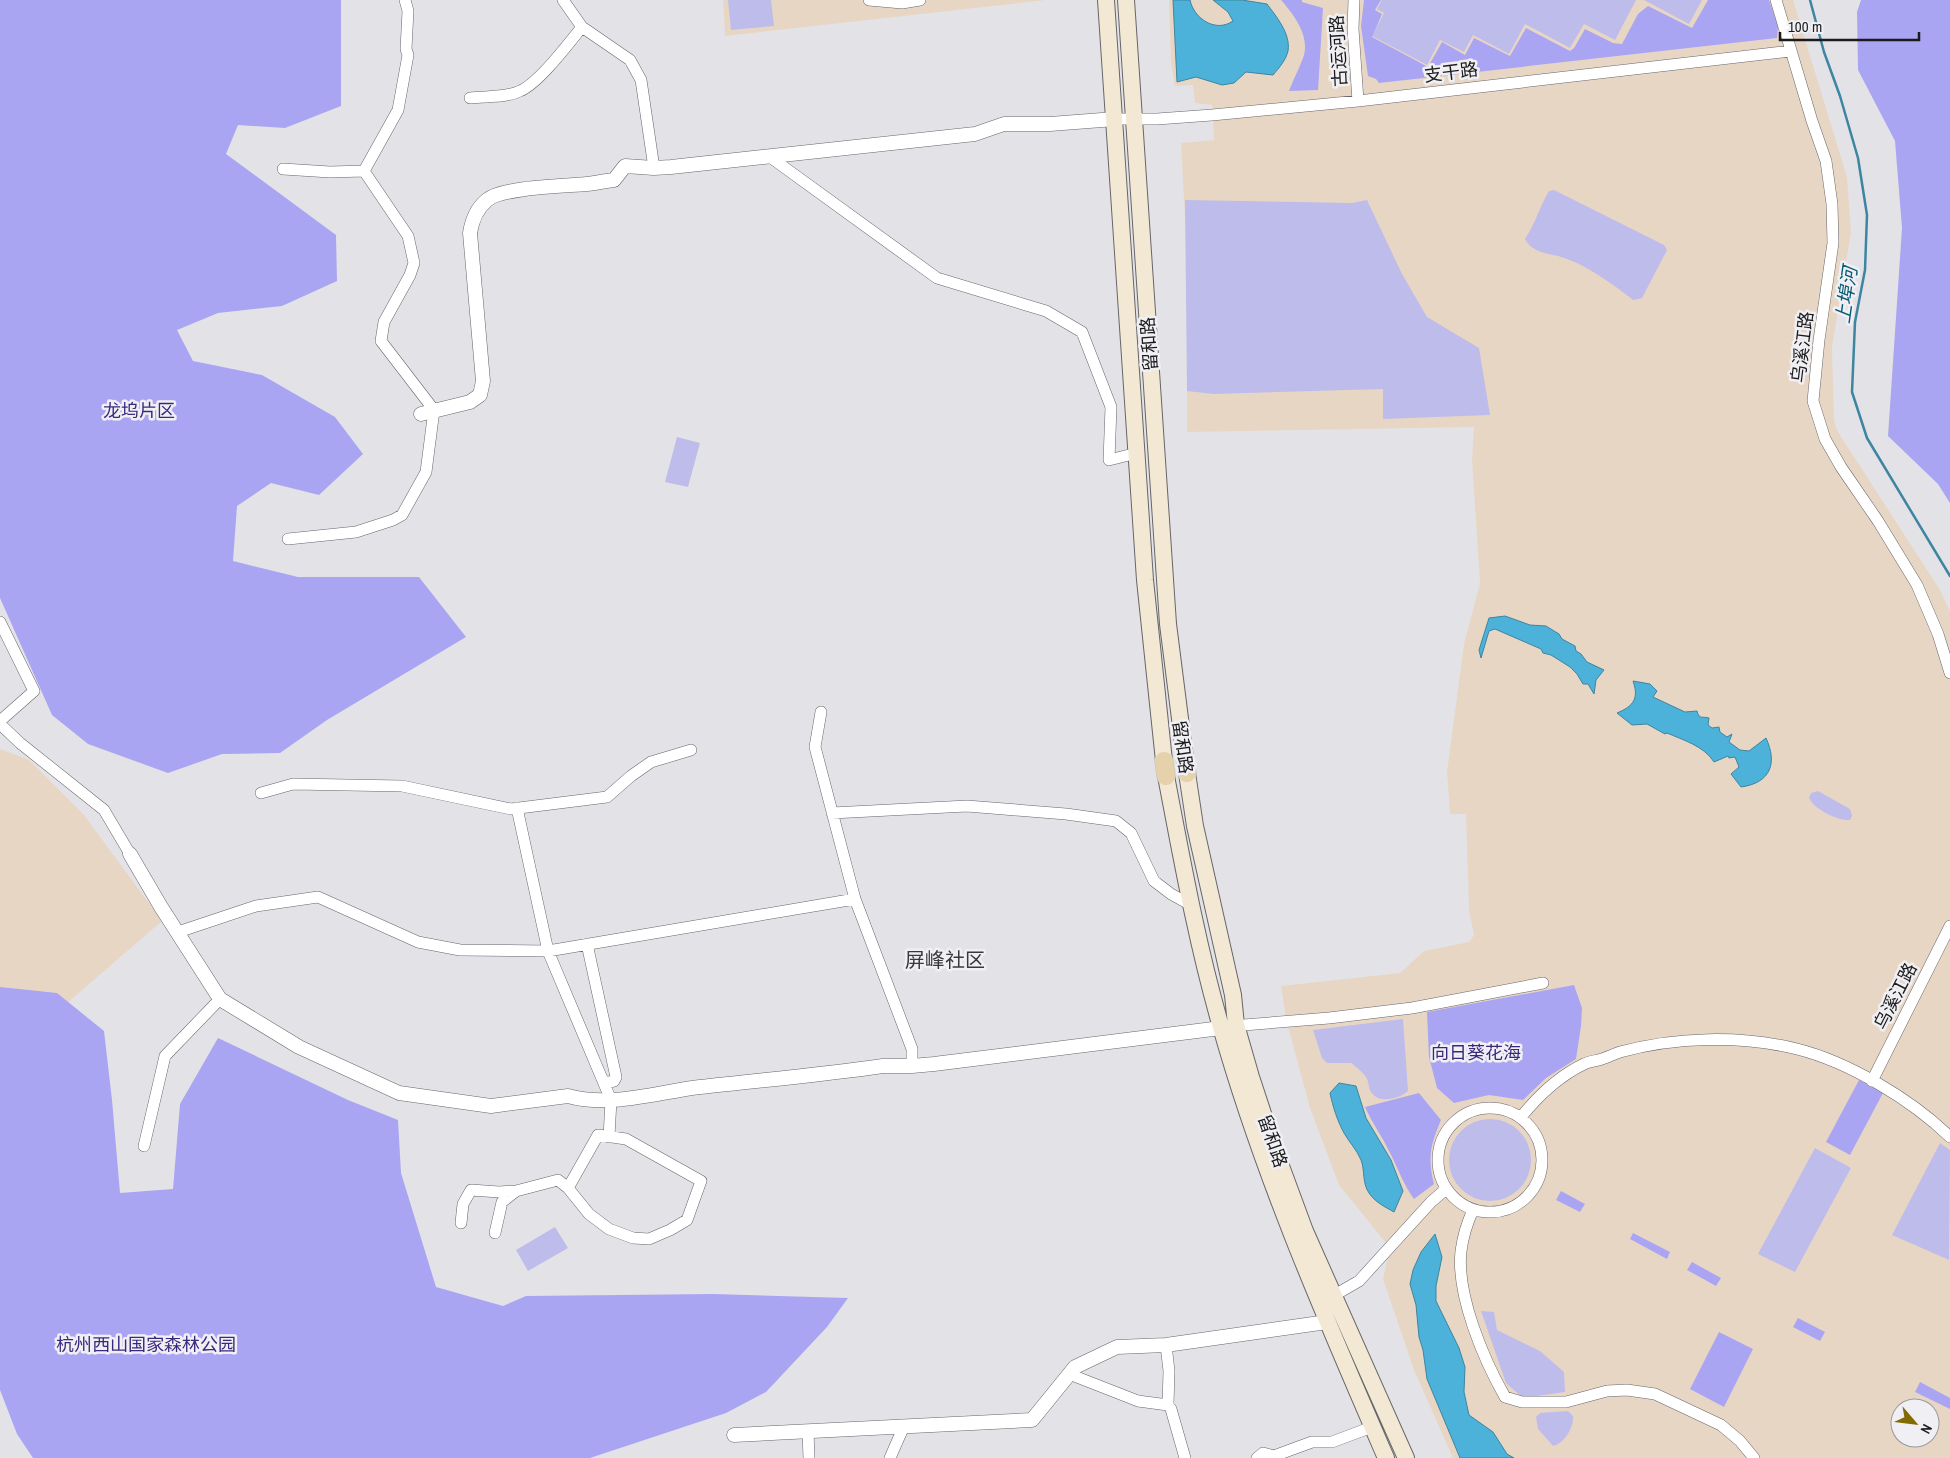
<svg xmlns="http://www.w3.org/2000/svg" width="1950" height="1458" font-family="'Archivo Narrow','Noto Sans SC',sans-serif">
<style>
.education{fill:#e8d6c5;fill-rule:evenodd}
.green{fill:#bebceb}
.forest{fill:#aaa5f2}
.water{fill:#4cb2d9;stroke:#3d85a0}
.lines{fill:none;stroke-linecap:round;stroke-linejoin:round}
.stream{stroke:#3d85a0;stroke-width:2.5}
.minor-casing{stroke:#66666a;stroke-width:12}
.tertiary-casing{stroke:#66666a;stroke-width:15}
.secondary-casing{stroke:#66666a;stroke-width:18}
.primary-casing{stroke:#bfbfbf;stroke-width:19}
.minor{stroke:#fff;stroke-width:11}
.tertiary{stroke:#fff;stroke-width:14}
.secondary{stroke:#f2e8d4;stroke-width:16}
.primary{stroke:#e5d1aa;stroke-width:18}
.labels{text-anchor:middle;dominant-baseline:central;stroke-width:5;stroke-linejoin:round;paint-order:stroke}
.street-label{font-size:18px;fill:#1b1b1c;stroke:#f0f0f4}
.park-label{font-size:18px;fill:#3a287f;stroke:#f0f0f4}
.water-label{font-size:19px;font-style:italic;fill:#065c77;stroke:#f0f0f4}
.quarter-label{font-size:20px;fill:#39393c;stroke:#f0f0f4}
</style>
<rect width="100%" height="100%" fill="#e3e3e7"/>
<path class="education" d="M723,0h323l-321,36z
M1169,0h624l54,177 4,55 -19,115 2,74 4,11 102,158 10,21v847h-497l-39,-88 -31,-91 7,-31 -51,-63 -29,-77 -24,-89 -5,-33 119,-13 24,-22 45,-9 5,-7 -5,-25 -3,-96h-16l-3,-42 17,-128 16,-61 -8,-123 2,-33 -287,5v-175l-6,-114 33,-3 -2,-35 -17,-2 -2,-18 -18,1 -4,-23zM1900,1408h30v30h-30z
M0,749l29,11 55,55 78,106 -118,102 -44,-24z"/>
<path class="green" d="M728,0h43l3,26 -43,4z
M1382,0h254l-21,40 -31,-16 -14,24 -45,-24 -16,30 -36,-19 -9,17 -24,-12 -13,25 -55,-29 12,-23 -7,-4z
M1644,0h58l-13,24z
M1554,190l110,55 3,5 -25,48 -9,2c-22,-17 -47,-36 -75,-44 -13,-3 -26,-4 -33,-17 10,-15 15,-33 24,-48z
M1185,200l167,3 15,-3 35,74 25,43 52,31 11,67 -107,4v-30l-169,5 -27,-3z
M677,437l23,6 -12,44 -23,-5z
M1818,791l32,18 2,7 -2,4c-13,1 -36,-11 -41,-22l2,-5z
M1403,1019l5,72c-8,7 -28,14 -37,1 -3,-4 -2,-11 -5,-15 -3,-5 -10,-10 -15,-14h-24l-5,-5 -9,-28z
M1449 1160a41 41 0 1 1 82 0a41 41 0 1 1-82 0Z
M1940,1143l10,7 -1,110 -57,-25z
M1815,1148l36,20 -56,104 -37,-18z
M555,1227l13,21 -40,23 -12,-21z
M1481,1311l13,1 3,18 43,21 24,21 1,20 -42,6 -17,-15z
M1568,1411l5,5c1,11 -8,27 -20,30l-15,-17 -2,-12 4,-4z"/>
<path class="forest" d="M0,0h341v106l-56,22 -47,-3 -12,29 110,81 1,46 -55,25 -64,7 -41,17 16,31 69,14 73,42 28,37 -44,41 -48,-12 -34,23 -4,55 65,16h121l47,60 -139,83 -47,33 -58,1 -54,19 -80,-29 -36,-29 -52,-117z
M1281,0h21v2l21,6 -5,82 -29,1c4,-11 10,-22 14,-33 8,-21 -9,-43 -22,-58z
M1364,0h17l-6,10 7,4 -10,23 56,30 14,-25 23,13 9,-17 36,18 16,-28 44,23 4,-3 11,-19 28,14 9,1 16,-30 10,-8 44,22 16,-28h61l9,26 -1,12 -398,45 -3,-4 -8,-3 -7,-50z
M1861,0h89v503l-12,-19 -50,-48 14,-208 -7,-87 -37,-71 -1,-58z
M1574,985l8,23 -1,18 -5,33 -30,19 -23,22 -34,-5 -35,8 -17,-15 -8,-31 -2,-45z
M0,987l57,6 47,38 8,69 8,93 53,-4 7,-85 38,-66 130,62 50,20 3,53 35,114 67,19 23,-10 187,-2 135,4 -21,29 -61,65 -40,21 -136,45h-557l-16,-24 -17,-44z
M1859,1080l24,13 -33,62 -24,-13z
M1419,1093l22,27c-10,24 -14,37 -7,64l-20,15c-11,-15 -16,-31 -25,-48 -7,-15 -17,-28 -24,-44z
M1561,1191l24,13 -5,8 -24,-12z
M1633,1233l37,19 -3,7 -37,-20z
M1692,1262l29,16 -5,8 -29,-16z
M1798,1318l27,14 -5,9 -27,-14z
M1719,1332l34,17 -29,58 -34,-18z
M1920,1382l30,16v11l-35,-17z"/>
<path class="water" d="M1173,0h17c4,19 26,33 43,21l-5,-9 -15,-12h29l25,4c9,12 24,30 21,47 -2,9 -9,17 -15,24l-27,-3 -12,11 -12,2 -26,-8 -19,5z
M1505,616l25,9 16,1 13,8 3,5 13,7 1,5 5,3 6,8 17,8 -8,10 -2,14 -6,-10h-5l-6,-10 -7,-7 -19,-12 -8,-2 -2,-4 -46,-20 -6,2 -8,27 -2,-8 10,-32z
M1633,681l17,3 7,7 -4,6 32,15 12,-1c2,9 6,5 12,7l-1,7 4,3 7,-1 1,5 7,5 5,-3 -3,8 11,8 9,1 17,-13c12,26 4,45 -25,49l-10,-13 8,-7 -4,-10 -6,1 -1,-2 -14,6c-10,-16 -31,-22 -47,-29l-2,1 -18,-10 -15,1 -15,-12c17,-7 22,-15 16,-32z
M1339,1083l17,3 10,32 25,42 12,31 -9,21c-9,-5 -19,-10 -25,-19 -7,-10 -4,-23 -8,-33 -4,-10 -12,-18 -17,-27 -7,-13 -11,-26 -14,-40z
M1435,1234l7,23 -6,29v15l23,47 6,19 -1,25 5,23 24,17 14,22 7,4h-54l-33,-79 -4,-29 -4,-13 -3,-32 -6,-21 3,-14 8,-18z"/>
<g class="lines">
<path class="stream" d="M1810,0l14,52 16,44 18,62 9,57 -2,55 -10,52 -3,70 15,46 83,138"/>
<defs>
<path id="minor" d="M563,0l19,27 48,33 11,20 13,88
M869,0l33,3 18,-3
M1354,0l-1,29 5,72
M1776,0l36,121 14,40 6,43 1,39 -14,97 -6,61 12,38 16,28 37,54 39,64 21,49 12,39
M470,98c16,-2 36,0 50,-7 19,-8 48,-47 62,-64
M1115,119h42l55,-4 146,-14 433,-50
M770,157l167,121 109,33 36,21 29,75 -2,53 28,-7
M283,169l47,3 34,-1
M364,171l34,-61 10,-55 -2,-6 2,-38 -3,-11
M288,539l68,-7 37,-12 9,-5 24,-43 8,-62 -53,-69 3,-19 26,-47 4,-12 -6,-27 -44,-65
M0,622l34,69 -34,30
M821,712l-6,35 40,152 57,150v17
M0,724l20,19 84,67 26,44
M261,793l32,-9 109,2 109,23 96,-12 24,-21 20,-14 40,-12
M517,808l31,143 63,149 -2,37
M832,813l135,-7 99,8 50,7 15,12 23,48 17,13 20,11
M178,932l78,-26 62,-9 100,45 42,8 88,1 307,-52
M587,944l29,133 -2,4 -10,2
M1231,1026l98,-8 83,-10 131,-25
M1872,1081l78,-155
M1438 1160a52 52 0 1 1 104 0a52 52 0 1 1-104 0Z
M1521,1117c17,-21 38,-41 63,-53 6,-3 12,-3 18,-5 6,-2 12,-5 18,-7 55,-15 121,-17 177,-3 52,13 115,51 153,88
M598,1135l28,4 75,42 -14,39 -17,10 -21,9 -16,-1 -24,-9 -20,-15 -21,-26z
M144,1146l21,-90 55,-57
M1473,1210c-6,13 -10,26 -12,41 -5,44 23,109 44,146l17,5h44l41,-11 20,-1 28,4 66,31 19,16 14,17
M461,1223l2,-19 8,-14 28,2 17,-1
M495,1233l7,-31 14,-11 42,-11 10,8
M1333,1296l26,-15 72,-79 15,-13
M1166,1345l3,26 -1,34 3,4 14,49
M1069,1374l69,27 30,4
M808,1431l1,27
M890,1458l14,-32
M1257,1458l6,-5 11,3 38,-14h20l40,-15"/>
<path id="tertiary" d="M421,414l49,-12 10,-7 3,-14 -13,-148c2,-13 6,-24 17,-33 16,-13 78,-14 100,-16 9,-1 18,-3 27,-4l11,-14 29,2 17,-1 304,-33 29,-10h46l65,-5
M130,854l31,53 59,92 79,48 100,46 92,13 77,-10c42,12 90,-4 132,-9 61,-7 122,-12 183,-21h29l22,-2 287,-36
M734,1435l298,-15 43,-53 42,-20 49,-2 161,-23"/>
<path id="secondary" d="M1106,0l39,580 19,181
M1126,0l42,624 17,134
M1187,773l8,53 38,169 3,30 15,52 23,70 31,84 101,227
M1166,776c16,84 31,168 55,251 42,149 104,290 165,431"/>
<path id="primary" d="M1185,758l2,15
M1164,761l2,15"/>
</defs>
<use href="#minor" class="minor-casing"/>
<use href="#tertiary" class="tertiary-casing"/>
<use href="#secondary" class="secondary-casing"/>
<use href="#primary" class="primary-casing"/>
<use href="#minor" class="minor"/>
<use href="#tertiary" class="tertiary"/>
<use href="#secondary" class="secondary"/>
<use href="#primary" class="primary"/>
</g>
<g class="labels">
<g class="street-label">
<text transform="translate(1338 51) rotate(-93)">古运河路</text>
<text transform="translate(1451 72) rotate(-7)">支干路</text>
<text transform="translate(1149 344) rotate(-94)">留和路</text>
<text transform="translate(1802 347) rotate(-83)">乌溪江路</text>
<text transform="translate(1183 747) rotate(82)">留和路</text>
<text transform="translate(1895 996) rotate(-63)">乌溪江路</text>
<text transform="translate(1273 1141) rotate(71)">留和路</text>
</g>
<g class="park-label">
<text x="139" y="410">龙坞片区</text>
<text x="1476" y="1052">向日葵花海</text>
<text x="146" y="1344">杭州西山国家森林公园</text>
</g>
<g class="water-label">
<text transform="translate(1846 295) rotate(-82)">上埠河</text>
</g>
<g class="quarter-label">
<text x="945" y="959">屏峰社区</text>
</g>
</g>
<g transform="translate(1915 1423) rotate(118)"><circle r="24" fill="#f0f0f4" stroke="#9b9b9e"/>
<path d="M0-4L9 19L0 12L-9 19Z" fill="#836a03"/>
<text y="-8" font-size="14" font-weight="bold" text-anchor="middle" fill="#1b1b1c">N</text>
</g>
<path d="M1780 32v8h139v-8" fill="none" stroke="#1b1b1c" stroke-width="2.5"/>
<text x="1788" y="32" font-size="15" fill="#1b1b1c" stroke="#f0f0f4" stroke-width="4" paint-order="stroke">100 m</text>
</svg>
